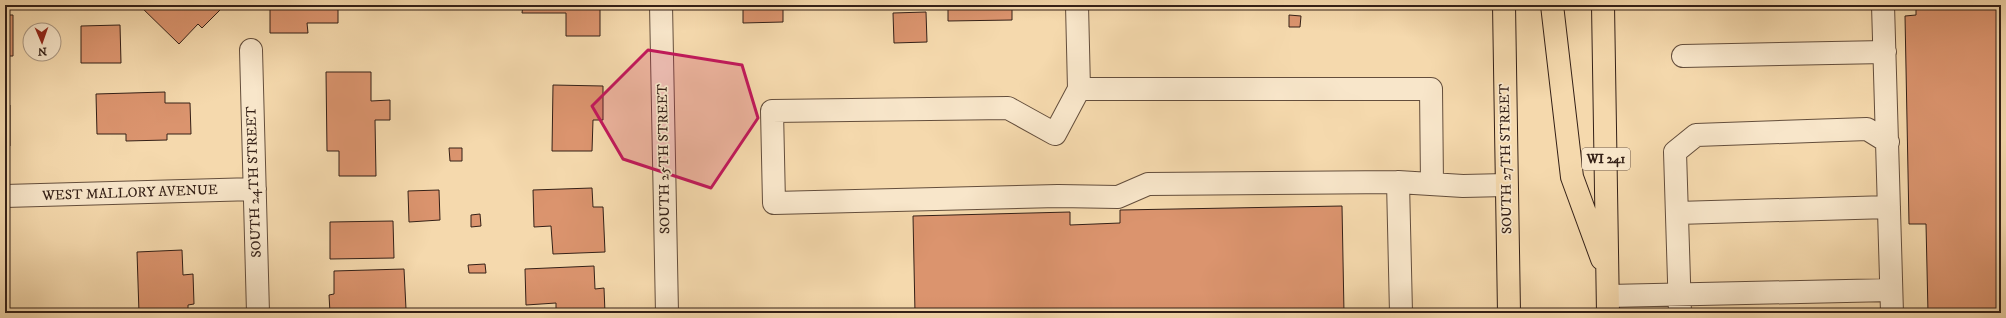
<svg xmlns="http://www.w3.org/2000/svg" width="2006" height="318" font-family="'IM FELL DW Pica',serif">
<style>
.building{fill:#db946e;stroke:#342017}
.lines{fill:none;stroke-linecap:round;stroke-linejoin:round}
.minor-casing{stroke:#644e3c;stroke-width:24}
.major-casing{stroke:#342017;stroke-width:24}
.minor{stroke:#f8e6ca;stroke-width:22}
.major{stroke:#f5d9ad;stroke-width:22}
.marked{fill:#c2185b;fill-opacity:0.2;stroke:#c2185b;stroke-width:3;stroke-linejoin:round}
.labels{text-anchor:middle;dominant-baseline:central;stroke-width:3.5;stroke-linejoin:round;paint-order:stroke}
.shield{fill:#f8e6ca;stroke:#6f5b4d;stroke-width:1}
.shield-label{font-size:13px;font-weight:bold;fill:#342017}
.street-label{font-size:14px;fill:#342017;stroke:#f8e6ca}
</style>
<rect width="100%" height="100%" fill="#f5d9ad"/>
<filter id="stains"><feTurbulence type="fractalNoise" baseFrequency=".005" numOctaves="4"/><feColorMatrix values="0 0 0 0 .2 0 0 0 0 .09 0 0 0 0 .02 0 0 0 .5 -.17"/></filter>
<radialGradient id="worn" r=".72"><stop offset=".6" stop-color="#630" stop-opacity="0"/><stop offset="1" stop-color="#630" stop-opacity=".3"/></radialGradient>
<path class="building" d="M139,5h86l-23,23 -4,-4 -19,20z
M270,5h68v18h-31l1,10h-38z
M523,5h77v31h-34v-23h-44z
M743,5h40v17l-40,1z
M948,5h64v15l-64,1z
M1185,5h46v1l-46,1z
M1916,5h85v308h-73l-2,-89h-17l-4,-208 11,-1z
M926,12l1,30 -33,1 -1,-30z
M5,15h8v41h-8z
M1289,15l12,1 -1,11h-11z
M120,25l1,38h-40v-37z
M326,72h45v29l19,-1v20h-15l1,56h-37v-25h-12z
M553,85l50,1v34h-10l-1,31h-40z
M165,92v11h25l1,31h-24v6l-41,1v-7h-29l-1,-40z
M5,105h5v41h-5z
M449,148h13v13h-12z
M592,188l1,19h10l2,45 -52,2 -2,-28 -17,1 -1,-37z
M439,190l1,30 -31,2 -1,-31z
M1342,206l2,107h-429l-2,-97 157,-4v13l50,-2v-13z
M480,214l1,12 -10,1v-12z
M393,221l1,37 -64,1v-37z
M182,250l1,25 10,-1 1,30 -6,1v8h-49l-2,-61z
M485,264l1,9h-17l-1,-8z
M594,266l1,23 9,-1 1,25h-49v-10l-30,2 -1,-36z
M404,269l2,40 -43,2v2h-33l-1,-18 5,-1v-23z"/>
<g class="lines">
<defs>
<path id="minor" d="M661,5l6,308
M1077,5l2,84 -24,45 -47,-26 -236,3 2,92 284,-7 60,1 30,-13 250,-2 65,4 43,-1
M1883,5l9,308
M251,50l7,263
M1683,56l202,-4
M1079,89h352l1,95
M1398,182l3,131
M5,196l250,-7
M1677,213l212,-6
M1608,296l283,-6
M1680,313l-5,-161 21,-17 171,-6 21,13"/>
<path id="major" d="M1504,5l5,308
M1552,5l20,172 30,82
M1603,5l5,308"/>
</defs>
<use href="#minor" class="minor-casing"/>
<use href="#major" class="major-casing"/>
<use href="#minor" class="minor"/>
<use href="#major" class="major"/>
</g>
<path class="marked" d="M648,50l94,15 16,53 -47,70 -88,-29 -31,-53z"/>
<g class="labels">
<rect class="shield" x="1582" y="148" width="48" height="22" rx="3"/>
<g class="shield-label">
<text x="1606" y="159">WI 241</text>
</g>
<g class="street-label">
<text transform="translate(664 159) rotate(-91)">SOUTH 25TH STREET</text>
<text transform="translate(1506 159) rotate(-91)">SOUTH 27TH STREET</text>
<text transform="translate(254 182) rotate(-92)">SOUTH 24TH STREET</text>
<text transform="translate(130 193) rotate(-2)">WEST MALLORY AVENUE</text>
</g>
</g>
<rect width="2006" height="318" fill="none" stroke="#f5d9ad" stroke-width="20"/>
<rect x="6" y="6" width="1994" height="306" fill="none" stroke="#342017" stroke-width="2"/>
<rect x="10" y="10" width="1986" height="298" fill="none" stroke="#342017"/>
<g transform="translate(42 42) rotate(178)"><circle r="19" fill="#f8e6ca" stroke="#aa9782"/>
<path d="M0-3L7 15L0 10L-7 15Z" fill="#8f2418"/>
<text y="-6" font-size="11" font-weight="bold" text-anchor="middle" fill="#342017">N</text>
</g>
<rect width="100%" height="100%" filter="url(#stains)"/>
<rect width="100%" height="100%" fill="url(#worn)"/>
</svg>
